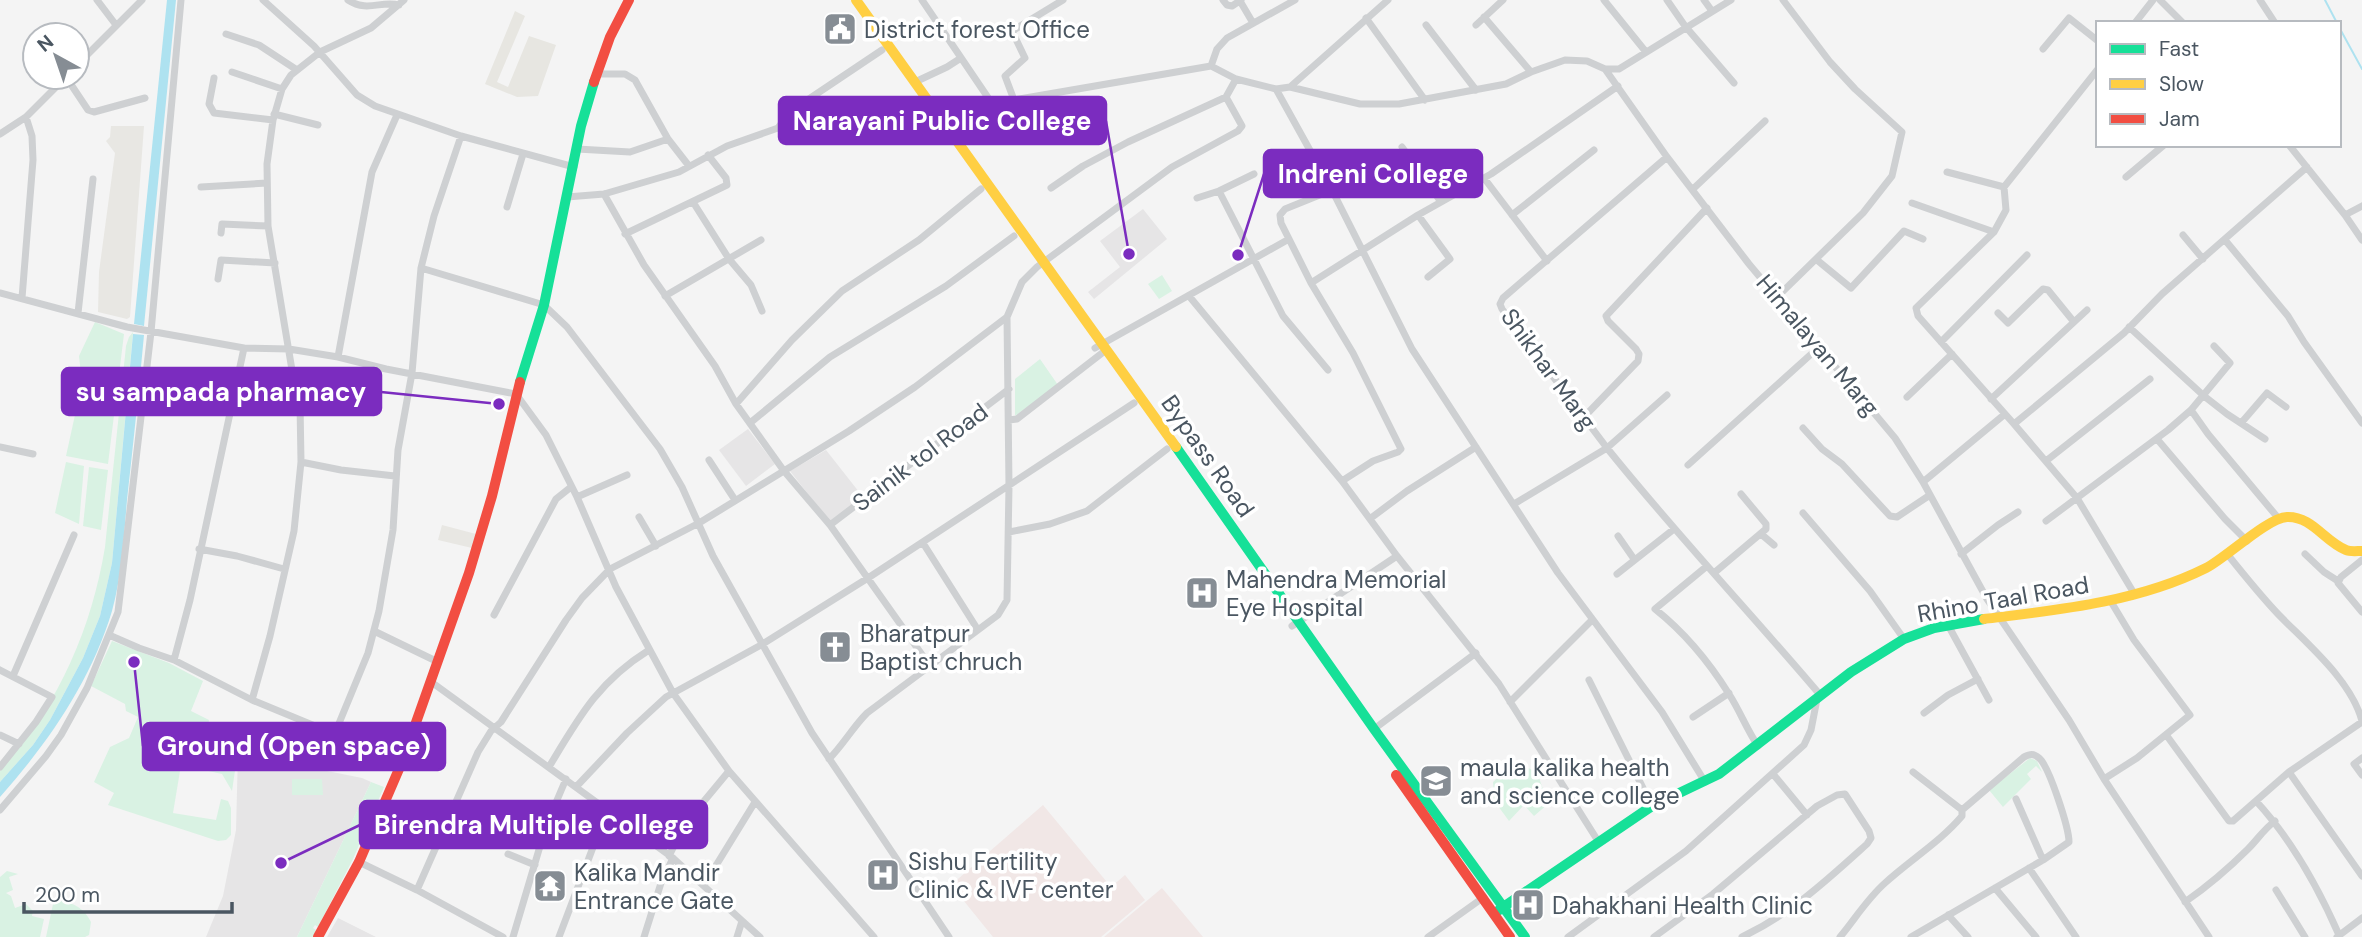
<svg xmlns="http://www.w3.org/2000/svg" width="2362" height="937" font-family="'DM Sans',sans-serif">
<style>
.commercial{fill:#e8e7e3}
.education{fill:#e6e5e6}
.medical{fill:#f1e7e6}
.green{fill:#d9f2e3}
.sand{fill:#e7e6e1}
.water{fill:#aee2f0}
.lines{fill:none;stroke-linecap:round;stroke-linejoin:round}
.stream{stroke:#aee2f0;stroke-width:2}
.street{stroke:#ced0d2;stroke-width:7}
.fast{stroke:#16e098;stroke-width:10}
.slow{stroke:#ffcf43;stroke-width:10}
.jam{stroke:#f24e42;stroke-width:10}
.labels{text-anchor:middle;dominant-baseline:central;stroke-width:7;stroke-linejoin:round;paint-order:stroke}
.poi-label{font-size:24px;fill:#4a5661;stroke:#fff;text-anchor:start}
.street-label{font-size:24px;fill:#4a5661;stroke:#fff}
.leader{fill:none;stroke:#7b2cbf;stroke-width:2.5}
.callout-dot{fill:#7b2cbf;stroke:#fff;stroke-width:2.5}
.callout{fill:#7b2cbf;stroke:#7b2cbf;stroke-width:2.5}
.callout-label{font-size:26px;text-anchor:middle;font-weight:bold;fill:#fff}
</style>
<rect width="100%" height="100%" fill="#f4f4f4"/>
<path class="commercial" d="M111,126h33l-14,191 -3,2 -29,-7 1,-40 16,-119 -9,-12 4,-4z
M442,525l34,9 -4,14 -34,-8z"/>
<path class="education" d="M1143,209l24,30 -73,60 -6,-7 32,-25 -20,-26z
M748,429l27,35 -29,22 -27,-36z
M826,450l37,47 -33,25 -40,-51z
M238,753l124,25 9,4 -74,155h-91l17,-41 13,-66z
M338,918l38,19h-49z"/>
<path class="medical" d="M1043,805l68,82 14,-12 20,25 -44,37h-108l-42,-52z
M1162,888l41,49h-99z"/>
<path class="green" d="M1162,275l10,16 -13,8 -11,-15z
M95,322l29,12 -16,130 -42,-8 16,-73 -3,-27z
M133,332l-21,231 -12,53 -17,42 -33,62 -17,25 -33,37v-11c57,-65 91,-139 105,-224l21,-201 3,-9z
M1040,359l18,26 -43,31v-37z
M66,462l18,4 -5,58 -24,-11z
M89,467l19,3 -7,60 -18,-4z
M112,641l57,22 34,18 -12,30 18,9 -1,7 8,14 -5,20 4,4 21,-1 -4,27 -10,-17 -41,-9 -8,48 43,7 5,-21 7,2 3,7v27l-5,5 -8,1 -110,-36 6,-12 -20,-11 16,-35 19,-9 9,-21 -12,-6 -1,-7 -34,-18z
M2030,758l7,3 5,11 -6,-6 -9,8 4,5 -28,28 -14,-17z
M1515,762l22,10 11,32 -14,12 -10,-11 -15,16 -11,-15 -17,-1 13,-11 -1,-12z
M292,779h30l1,16h-31z
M371,782l13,5 -31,72 -35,68 -3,-2 -2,3 3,2 -3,7h-16z
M7,871l11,3 -9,3 4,13 -7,3 5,3 4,12 11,-4 7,7 -1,5 12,3 -4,18h-40v-60z
M60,900c15,4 24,8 31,22l-2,13 -4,2h-39l7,-33z"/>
<path class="sand" d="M515,11l10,5 -28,66 11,5 21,-51 27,9 -18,51 -21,1 -32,-13z"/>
<path class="water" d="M167,0h9l-32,326 -10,-2z
M133,334l11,1c-5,55 -11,110 -17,165 -3,36 -5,75 -15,111 -21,70 -64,132 -112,186v-15l33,-37 17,-25 33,-62 17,-42 12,-53z"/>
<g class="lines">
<path class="stream" d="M2325,0l12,23
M2339,27l23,42"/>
<path class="street" d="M97,0l19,25
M263,0l51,46 43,49 18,11 86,30 113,31
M348,0c20,13 33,0 51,5
M922,0l71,105
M1223,0l4,5 5,1 9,-6
M1604,0l42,52
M1667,0l18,26 49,57
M1704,0l8,11
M2160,0l23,23
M2260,0l15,23
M1240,1l13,22
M1484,17l47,55
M1366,18l59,82
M2135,23l18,-23
M1426,25l50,65
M1476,25l27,-25
M226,34l33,11 38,25
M2043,49l26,-31 29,23
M77,65l65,-65
M1211,66l6,-17 10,-11 68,-38
M1605,69l62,88 82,107 146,174 28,44 64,117 82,121 35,59 105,158
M232,72l50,17
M596,74h29l10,6 33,59 21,27
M66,77l22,33 6,2 51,-14
M214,78l-5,26 5,9 59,7
M1236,79l40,10 56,101 80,159 146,224 104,139 43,70
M915,82l32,-15 14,-9
M1290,87l98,-87
M1276,89l14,-2 70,17h39l107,-20 25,-12 34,-12 22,1 18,8h14l112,-69
M1014,100l-9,-24 20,-18 -13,-27 51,-31
M274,114l44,11
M939,117l75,-17 197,-34 25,13 -10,18 -98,45 -45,24 -32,22
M0,134l26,-17 40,-40
M2289,145l56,70 17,25
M1402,147l39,55
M577,149l53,3 38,-13
M1667,157l-164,141 -3,6 2,5 105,139 60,-53
M1947,172l57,15
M2126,177l38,-32
M1484,178l63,83
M201,187l66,-4
M1693,189l72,-68
M1332,190l-47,19 -5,6 1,8 30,60 42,70 48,96 -3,3 -25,9 -31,20
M1219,191l64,125 45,54
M604,194l40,71 71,101 21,38 48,67 46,54 100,141
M567,197l37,-3 75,-22 48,-26 51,-18 13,-17 91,-61
M1197,198l22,-7 35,-17
M693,202l36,57 22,26 11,26
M1912,203l82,29
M507,207l16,-53
M1418,215l32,44 -22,18
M1512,215l82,-65
M2345,215l17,-9
M221,233l1,-9 46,2
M625,234l102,-49 -1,-7 -18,-23
M2183,235l20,24
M2225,240l63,76 16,26 58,81
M1817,260l34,28 53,-57 19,8
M421,268l123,37 23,22 93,122 22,38 31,69 99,177 137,204
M218,279l3,-19 54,3
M1311,283l107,-68 73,-41 127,-88
M0,293l127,34 117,21 45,1 49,8 48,12 130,25 30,41 31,62 39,90 57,106 56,78 145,166
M665,296l96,-56
M1189,296l153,185 55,75 102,128 99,157
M22,298l11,-138 -1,-24 -6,-19
M1776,298l87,-85 29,-37 10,-44 -47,-43 -25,-27 -47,-62
M78,313l15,-134
M1998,313l10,10 35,-34 5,1 26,32
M2129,327l75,69 23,18 38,25
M1941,342l86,-87
M244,348l-54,252 -16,60 78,40 150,62
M1095,348l194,-109
M338,357l34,-185 25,-57
M1907,397l45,-43
M1991,399l96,-89
M736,404l56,-64 50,-49 77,-51 62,-51
M2191,410l17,24 71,85
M1584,417l54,-56 1,-7 -3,-5 -28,-28 -2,-5 101,-108
M1009,420l8,-1 89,-69
M2242,422l25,-29 19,14
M750,423l80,-66 116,-71 68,-50
M2014,424l-96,-108 -2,-8 78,-76 12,-22 -2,-23 94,-118
M1803,428l19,21 20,15 48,52 7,1 33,-22
M2157,439l68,80 22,22
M0,447l33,7
M709,460l26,40
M2046,461l104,-82
M301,462l40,8 54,6
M1688,465l131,-118
M1923,482l82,-68
M577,497l50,-22
M1514,504l93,-56c68,85 143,164 214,248
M1803,513l67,78 34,48
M639,517l17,29
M1371,518l36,-27 69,-44
M2046,521l122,-91 23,-20 39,-47 -16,-17
M830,525l179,-136
M1009,532l41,-8 37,-13 80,-62
M1761,534l13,11
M1618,536l16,23
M923,543l55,87
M199,549l38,7 47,13
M1961,554l37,-29 20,-13
M2305,554l19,18 14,9
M2228,555c16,20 32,40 50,59 29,30 73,66 84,107
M2362,560l-21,17 -3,6 24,29
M1707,566l-52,43c29,23 54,53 74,85 11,17 18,36 29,52
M1714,573l52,-44v-5l-25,-30
M1617,574l57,-45
M2135,595l-58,-97 -63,-74 110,-91 38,-39 145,-127
M494,615l62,-116 15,-12
M1948,625l41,75
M1292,626l105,-70
M374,631l64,31
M109,635l30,13 35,12
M0,670l52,27 -16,25 -36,45
M13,676l61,-141
M1589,680l63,126
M430,681l243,177 87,79
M252,700l18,-64 24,-105 7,-69 -1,-58 -7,-28 -25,-150 -1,-62 6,-44 9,-31 9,-14 29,-23 51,-24 33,-28
M1510,702l82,-82
M1924,713l24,-18 30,-16
M1693,717l36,-24
M1374,729l102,-76
M335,733l33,-80 11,-42 14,-81 5,-80 14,-77 9,-105 13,-52 27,-80
M0,735l19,9
M2167,736l62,85h4l56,-49 73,-50
M2362,758l-8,6 8,11
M829,759c14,-14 24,-32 38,-46l131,-98 9,-15 2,-114 -2,-169 15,-35 15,-15 135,-100 66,-36 4,-5 -16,-29
M549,767c30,-50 49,-85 100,-117
M1913,772l49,38
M2289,772l73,104
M1773,774l34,41
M2104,779l33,-21 53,-43 -56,-75 -24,-40
M576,787l51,-54 39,-36 95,-52 107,-67 266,-175
M2016,799l27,61
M2256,801c36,39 62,86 83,134
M0,810l46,-54 15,-21 26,-47 31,-76 33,-280 30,-332
M445,824l39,18
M508,854l27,11
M669,856l16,-32 44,-53
M359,862l58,28 86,47
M2029,868l47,69
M704,885l51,-83
M1995,888l41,49
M417,890l61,-138 13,-21 10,-9 65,-102 16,-22 28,-29 89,-46 150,-92 66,-44 92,-70
M2276,890l29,47
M2185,902c23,-16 43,-33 63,-53 10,-10 16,-20 27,-28
M1948,915l20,22
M513,937l33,-111 20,-47
M559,937l36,-95 16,-29
M644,937l17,-54 12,-25
M737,937l5,-16
M1428,937l56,-40
M1568,937l118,-86 118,-106 7,-15 6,-31
M1654,937l59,-43 104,-88 20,-11 8,-1 24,37 2,7 -4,6c-41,37 -75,69 -125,93
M1840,937c15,-18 27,-38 45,-54 25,-23 55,-41 77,-67v-6l62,-53c6,-3 9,-4 15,1 10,8 30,70 30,84l-26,18 -132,77
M2337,937l25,-19"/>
<path class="fast" d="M520,382l24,-77 37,-179 13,-44
M1176,447l198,282 151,208
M1499,910l153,-104 67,-32 132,-102 53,-33 30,-11 50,-9"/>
<path class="slow" d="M856,0l320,447
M1984,619c75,-9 154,-17 222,-51 20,-10 61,-50 81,-51 25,-1 38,25 59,33 4,2 11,1 16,1"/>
<path class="jam" d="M594,82l16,-45 19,-37
M1396,775l114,162
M318,937l41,-75 43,-100 67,-189 23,-77 28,-114"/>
</g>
<defs>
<symbol id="civic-square" viewBox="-11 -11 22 22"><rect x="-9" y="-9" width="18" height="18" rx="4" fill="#868d94" stroke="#fff"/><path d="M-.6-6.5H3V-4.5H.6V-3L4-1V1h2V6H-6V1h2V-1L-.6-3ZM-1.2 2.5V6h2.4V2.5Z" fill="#fff"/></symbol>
<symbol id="hospital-square" viewBox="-11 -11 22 22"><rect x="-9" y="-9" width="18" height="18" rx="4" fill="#868d94" stroke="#fff"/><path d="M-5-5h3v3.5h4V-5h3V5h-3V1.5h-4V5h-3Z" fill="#fff"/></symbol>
<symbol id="church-square" viewBox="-11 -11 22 22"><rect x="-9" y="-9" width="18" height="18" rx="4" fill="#868d94" stroke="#fff"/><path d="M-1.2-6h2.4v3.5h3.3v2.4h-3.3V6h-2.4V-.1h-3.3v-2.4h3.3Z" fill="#fff"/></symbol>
<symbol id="university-square" viewBox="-11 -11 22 22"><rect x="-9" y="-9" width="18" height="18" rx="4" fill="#868d94" stroke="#fff"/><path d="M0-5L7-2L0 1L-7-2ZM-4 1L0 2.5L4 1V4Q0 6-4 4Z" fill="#fff"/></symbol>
<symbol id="temple-square" viewBox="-11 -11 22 22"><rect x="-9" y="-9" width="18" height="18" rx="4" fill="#868d94" stroke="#fff"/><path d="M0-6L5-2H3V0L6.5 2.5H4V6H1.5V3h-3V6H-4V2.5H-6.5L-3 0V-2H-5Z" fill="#fff"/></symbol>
</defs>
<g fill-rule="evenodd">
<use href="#civic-square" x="821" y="10" width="38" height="38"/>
<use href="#hospital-square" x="1183" y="574" width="38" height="38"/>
<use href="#church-square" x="816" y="628" width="38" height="38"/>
<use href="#university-square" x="1417" y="762" width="38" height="38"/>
<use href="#hospital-square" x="864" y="856" width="38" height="38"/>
<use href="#temple-square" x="531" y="867" width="38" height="38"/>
<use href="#hospital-square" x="1509" y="886" width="38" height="38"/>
</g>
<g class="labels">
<g class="poi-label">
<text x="864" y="29">District forest Office</text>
<text x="1226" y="579">Mahendra Memorial<tspan x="1226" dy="28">Eye Hospital</tspan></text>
<text x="860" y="633">Bharatpur<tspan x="860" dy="28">Baptist chruch</tspan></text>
<text x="1460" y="767">maula kalika health<tspan x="1460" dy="28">and science college</tspan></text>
<text x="908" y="861">Sishu Fertility<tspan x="908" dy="28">Clinic &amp; IVF center</tspan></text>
<text x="574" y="872">Kalika Mandir<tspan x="574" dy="28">Entrance Gate</tspan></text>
<text x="1552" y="905">Dahakhani Health Clinic</text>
</g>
<g class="street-label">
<text transform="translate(1818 345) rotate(50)">Himalayan Marg</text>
<text transform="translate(1549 369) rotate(54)">Shikhar Marg</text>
<text transform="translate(1208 456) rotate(55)">Bypass Road</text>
<text transform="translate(920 457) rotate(-37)">Sainik tol Road</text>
<text transform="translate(2003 599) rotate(-10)">Rhino Taal Road</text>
</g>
</g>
<path class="leader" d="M1129 254L1106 121M1238 255L1264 174M499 404L381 392M134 662L143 746M281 863L360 825"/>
<g class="callout-dot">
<circle cx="1129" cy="254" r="7"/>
<circle cx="1238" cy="255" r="7"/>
<circle cx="499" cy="404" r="7"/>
<circle cx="134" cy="662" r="7"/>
<circle cx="281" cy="863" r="7"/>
</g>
<g class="callout">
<rect x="779" y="97" width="327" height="47" rx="7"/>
<rect x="1264" y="150" width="218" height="47" rx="7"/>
<rect x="62" y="368" width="319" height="47" rx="7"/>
<rect x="143" y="723" width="302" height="47" rx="7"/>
<rect x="360" y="801" width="347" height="47" rx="7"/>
</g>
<g class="callout-label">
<text x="942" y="130">Narayani Public College</text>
<text x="1373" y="183">Indreni College</text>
<text x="221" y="401">su sampada pharmacy</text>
<text x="294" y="755">Ground (Open space)</text>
<text x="534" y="834">Birendra Multiple College</text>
</g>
<rect x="2096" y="21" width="245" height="126" fill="#ffffff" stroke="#b7bbc0" stroke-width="2"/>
<rect x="2110" y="44" width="35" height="10" fill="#16e098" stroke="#b7bbc0" stroke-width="2"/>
<text x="2159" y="56" font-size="21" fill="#4a5661">Fast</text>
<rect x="2110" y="79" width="35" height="10" fill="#ffcf43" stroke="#b7bbc0" stroke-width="2"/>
<text x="2159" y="91" font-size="21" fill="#4a5661">Slow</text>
<rect x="2110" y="114" width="35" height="10" fill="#f24e42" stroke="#b7bbc0" stroke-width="2"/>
<text x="2159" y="126" font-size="21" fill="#4a5661">Jam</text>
<g transform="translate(56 56) rotate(320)"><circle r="33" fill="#ffffff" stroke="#b7bbc0" stroke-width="2"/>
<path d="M0-5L12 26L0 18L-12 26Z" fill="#868d94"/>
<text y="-10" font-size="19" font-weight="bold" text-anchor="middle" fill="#4a5661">N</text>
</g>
<path d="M24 902v10h208v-10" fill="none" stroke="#4a5661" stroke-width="3.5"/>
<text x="35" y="902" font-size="21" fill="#4a5661" stroke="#ffffff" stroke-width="5" paint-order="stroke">200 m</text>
</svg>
